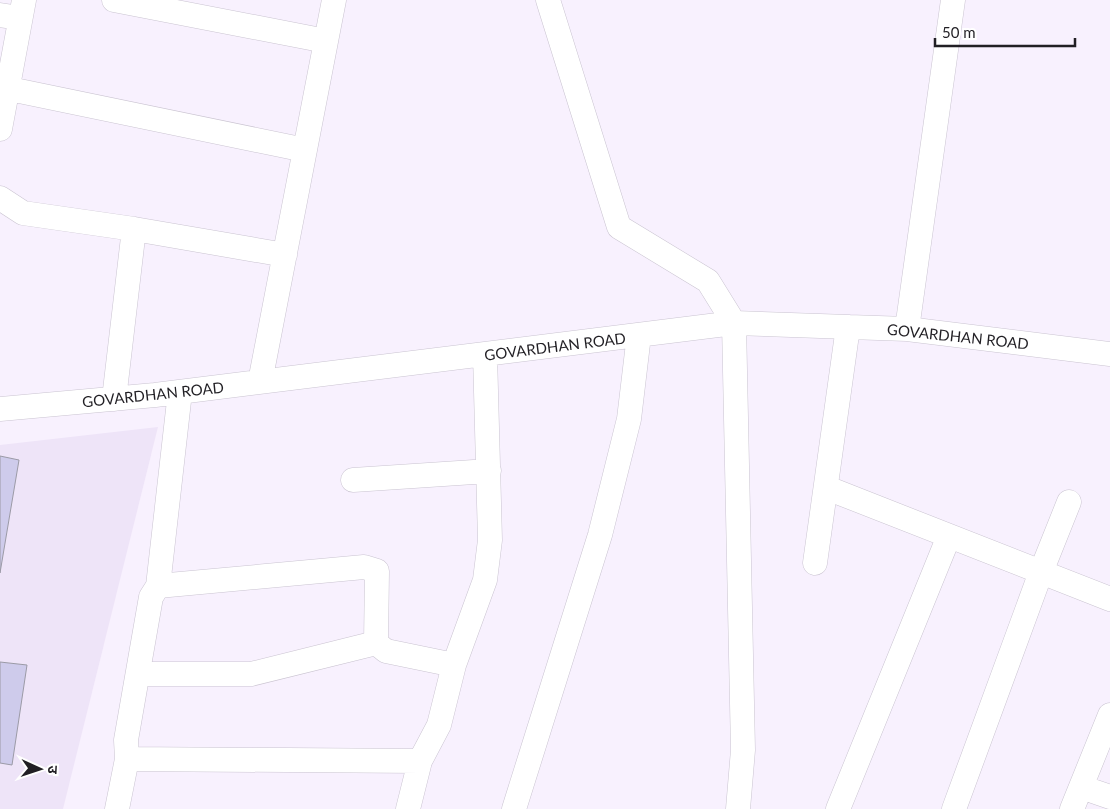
<svg xmlns="http://www.w3.org/2000/svg" width="1110" height="809" font-family="Lato,'Noto Sans Devanagari',sans-serif">
<style>
.built{fill:#eee4f8}
.building{fill:#cecbeb;stroke:#9b9aa6}
.lines{fill:none;stroke-linecap:round;stroke-linejoin:round}
.minor-casing{stroke:#cac4d1;stroke-width:25}
.minor{stroke:#fff;stroke-width:24}
.labels{text-anchor:middle;dominant-baseline:central;stroke-width:5;stroke-linejoin:round;paint-order:stroke}
.street-label{font-size:15px;fill:#211f24;stroke:#fff}
</style>
<rect width="100%" height="100%" fill="#f8f1fe"/>
<path class="built" d="M158,427l-95,382h-63v-364z"/>
<path class="building" d="M0,456l19,4 -19,113z
M0,662l27,3 -15,100 -12,-2z"/>
<g class="lines">
<defs>
<path id="minor" d="M114,0l212,41
M548,0l71,227 89,54 26,42 9,427 -5,59
M0,15l20,3
M0,87l305,63
M0,129l24,-129
M0,198l23,15 111,16 151,26
M907,329l46,-329
M260,382l74,-382
M114,399l20,-170
M0,409l155,-14 579,-72 173,6 203,25
M353,480l136,-9
M827,488l283,111
M815,563l33,-236
M158,586l206,-19 13,4 -1,72
M376,643l10,8 68,14
M138,674h113l125,-31
M127,759l293,2
M1081,787l29,10
M117,809l10,-50 -1,-19 25,-143 7,-11 22,-194
M408,809l12,-48 19,-36 15,-60 31,-85 5,-40 -5,-186
M514,809l86,-274 29,-116 10,-84
M838,809l111,-273
M954,809l87,-237 28,-70
M1072,809l38,-94"/>
</defs>
<use href="#minor" class="minor-casing"/>
<use href="#minor" class="minor"/>
</g>
<g class="labels">
<g class="street-label">
<text transform="translate(958 336) rotate(6)">GOVARDHAN ROAD</text>
<text transform="translate(555 346) rotate(-7)">GOVARDHAN ROAD</text>
<text transform="translate(153 394) rotate(-6)">GOVARDHAN ROAD</text>
</g>
</g>
<g transform="translate(40 769) rotate(93)" stroke="#ffffff" stroke-width="4" paint-order="stroke">
<path d="M0-4L9 19L0 12L-9 19Z" fill="#211f24"/>
<text y="-8" font-size="14" font-weight="bold" text-anchor="middle" fill="#211f24">उ</text>
</g>
<path d="M935 38v8h140v-8" fill="none" stroke="#211f24" stroke-width="2.5"/>
<text x="942" y="38" font-size="15" fill="#211f24" stroke="#ffffff" stroke-width="4" paint-order="stroke">50 m</text>
</svg>
